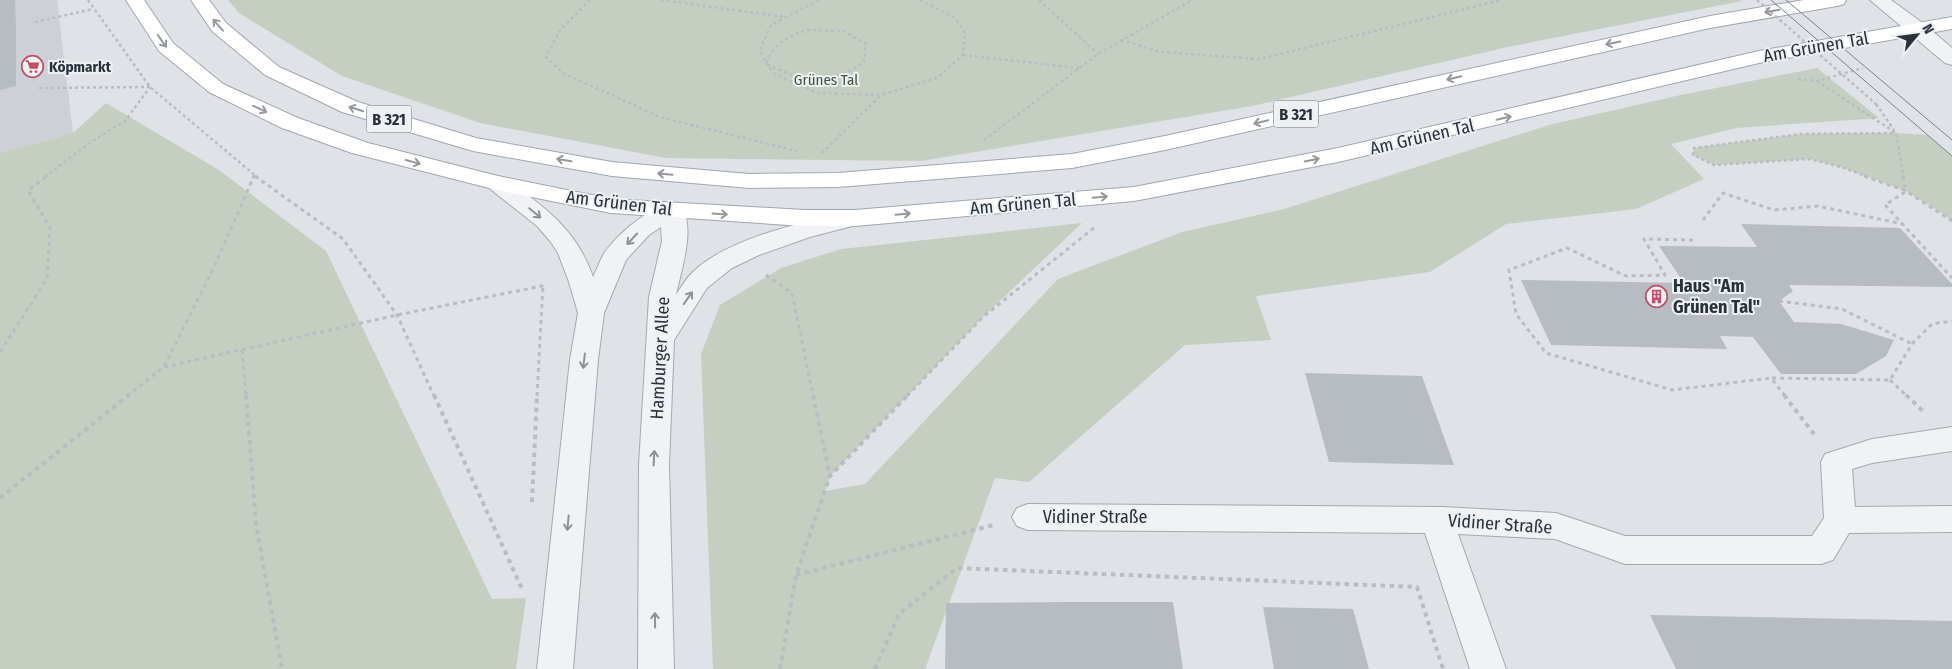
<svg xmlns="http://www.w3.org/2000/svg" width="1952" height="669" font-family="'Fira Sans Condensed',sans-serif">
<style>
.built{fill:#cdd1d7}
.green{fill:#c5cfc1}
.building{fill:#b6bcc2}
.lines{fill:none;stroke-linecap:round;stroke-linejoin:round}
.minor-casing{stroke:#a5a9af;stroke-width:2}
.major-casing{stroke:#9fa7b0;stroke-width:2}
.path-far2{stroke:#b9bcc1;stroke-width:2.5;stroke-dasharray:3 3;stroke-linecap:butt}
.path-far1{stroke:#b9bcc1;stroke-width:3;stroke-dasharray:4 4;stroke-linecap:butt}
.path{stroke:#b9bcc1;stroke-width:4;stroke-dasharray:4.5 4.5;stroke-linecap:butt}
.minor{fill:#f1f2f5;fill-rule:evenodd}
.major{fill:#fff;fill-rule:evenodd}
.tram{stroke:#7a838e;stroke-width:1}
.path-bridge{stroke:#b9bcc1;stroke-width:2.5;stroke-dasharray:3 3;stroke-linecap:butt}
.oneway{stroke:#94989d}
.oneway2{stroke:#8d9298}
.labels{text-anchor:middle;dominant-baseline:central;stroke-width:4;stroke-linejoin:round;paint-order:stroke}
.far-poi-label{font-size:15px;font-weight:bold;fill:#29313b;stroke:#eef1f4;text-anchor:start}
.far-park-label{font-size:15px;fill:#3f5538;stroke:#eef1f4}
.shield{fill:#eef1f4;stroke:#646b72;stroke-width:1}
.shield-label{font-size:16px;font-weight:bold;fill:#29313b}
.street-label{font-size:18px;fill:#29313b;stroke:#eef1f4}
.poi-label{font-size:18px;font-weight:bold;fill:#29313b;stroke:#eef1f4;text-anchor:start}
</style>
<rect width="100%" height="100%" fill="#dfe2e6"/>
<path class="built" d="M0,0h57l16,133 -73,20z"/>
<path class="green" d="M228,0h1513l1,1 -234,46 -256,59 -331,55 -255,-3 -186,-35 -138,-47 -103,-63z
M1817,68l62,50 -143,10 -65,16 33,35 -68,30 -130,15 -76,48 -174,24 15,44 -86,5 -156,137 -34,-4 -70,191h-212l-12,-315 19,-49 61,-37 60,-19 241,-26 -99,94 -153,159 -5,15 40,-7 193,-205 124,-47 102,-23 265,-84 127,-29z
M106,103l113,67 107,81 166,348 34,-1 -10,71h-516v-516l73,-20z
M1896,133l32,2 24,21v65l-7,-6 -39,-24 -65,-24 -31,-8 -96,6 -21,-10 1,-7 107,-14z"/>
<path class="building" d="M0,0h15l1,25v61l-16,4z
M1741,224l159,4 52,56v3l-163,-2 4,6 -14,10 15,21 47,2 53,16 -8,16 -30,18h-75l-28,-37 -33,-1 7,13 -176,-4 -30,-65 163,3 -25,-37 98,1z
M1305,373l117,3 32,89 -125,-3z
M1067,602h106l10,67h-238l1,-66z
M1263,607l90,2 16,60h-95z
M1650,615l302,6v48h-276z"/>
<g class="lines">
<defs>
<path id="minor" d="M1870,0h21l33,24 28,24v17l-7,-2z
M497,176l8,2c40,30 71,50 88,99 4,-8 7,-17 12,-25 14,-19 51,-53 76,-47 15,22 0,66 -5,90 4,-6 8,-13 13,-19 34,-38 117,-54 166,-66l9,3 3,5 -3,5 -54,14 -51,18 -27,13 -25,20 -33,52 -5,125 5,204h-36l1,-204 10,-168 13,-56 -1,-14 -12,8 -23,25 -22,53 -6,47 -25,309h-36l33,-309 8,-47 -9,-31 -11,-29 -8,-12 -13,-15 -48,-38 -4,-5 4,-5z
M1952,427v24l-80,12 -20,6 3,38 97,-1v26l-103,1 -16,27 -12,4h-196l-70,-25 -97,-5 48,135h-36l-45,-136 -397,-3 -11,-4 -5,-9 5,-9 11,-4 414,3 114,6 69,23h187l12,-18 -3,-56 4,-8 47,-15z"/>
<path id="major" d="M126,0h18l29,43 50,41 75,34 70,25 130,33 113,23 193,11h51l279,-23 204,-39 421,-97 193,-34v12l-193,34 -421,99 -204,39 -279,25h-51l-193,-13 -114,-23 -145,-37 -70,-25 -73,-36 -50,-41z
M191,0h18l17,23 53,44 79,35 118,36 136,24 137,12 89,-1 234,-19 93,-18 545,-120 94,-16h42l-2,4 -7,2 -127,22 -545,122 -93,18 -234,19 -89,1 -137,-12 -139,-25 -131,-39 -77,-37 -53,-44z"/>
</defs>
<use href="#minor" class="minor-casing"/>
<use href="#major" class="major-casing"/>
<path class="path-far2" d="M88,0l62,87 107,90
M590,0l-30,30 -14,27 17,16 97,44 137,34
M661,0l125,17
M819,0l-48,25 -11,25 6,14 10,11 42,18 63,2 56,-17 26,-23 2,-22 -10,-15 -35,-18
M1039,0l59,54
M35,22l58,-13
M807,30l37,1 22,13 -2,18c-32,23 -64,19 -98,2 8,-21 21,-27 41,-34z
M1121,40l40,12 98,7 243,-59
M963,55l116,13
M1798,79l19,2 46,-13
M1817,81l79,52 8,44
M39,88l111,-1
M1876,104l18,26
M984,140l114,-86 94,-54
M822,153l59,-58
M45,177l46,-35 34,-21 25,-34
M253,177l1,-2
M1868,177l-27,-10 -31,-8 -96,6 -21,-10 1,-7 107,-14 95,-1"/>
<path class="path-far1" d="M255,176l88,63 54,76 37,81
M1864,176l42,15 46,30
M1903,176l3,15
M1905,192l-20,13 67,73
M1703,220l20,-27 51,17 44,-4 85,18
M1693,240l-49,-1 21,36 -39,1 -59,-28 -58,22 7,44 30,39 126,37 99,-12
M766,275l26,18 21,103
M1779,301l63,8 70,35
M242,350l4,46
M0,352l47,-73 3,-51 -22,-38 19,-14
M164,367l233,-52 150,-30
M1890,380l17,16
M127,396l37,-29 52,-104 38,-87
M537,396l6,-111
M907,396l76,-79 112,-90
M1785,396l-14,-18 119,2 22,-36 20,-20 20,-3"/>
<path class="path" d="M246,395l10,129 26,145
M434,395l89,196
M813,395l17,81
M1784,395l33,43
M1906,395l17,16
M0,498l129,-103
M532,502l5,-107
M796,575l198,-50
M780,669l16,-94 34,-99 78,-81
M875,669l24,-55 58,-46 460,19 26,82"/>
<use href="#minor" class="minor"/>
<use href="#major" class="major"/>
<path class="tram" d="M1771,0l181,156
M1786,0l166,140"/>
<path class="path-bridge" d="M1757,0l119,104"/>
</g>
<defs><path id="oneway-shaft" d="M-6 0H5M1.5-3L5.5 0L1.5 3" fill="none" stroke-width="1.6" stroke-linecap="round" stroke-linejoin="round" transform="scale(1.25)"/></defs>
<g class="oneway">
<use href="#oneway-shaft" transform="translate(1772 11) rotate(170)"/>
<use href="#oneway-shaft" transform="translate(218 25) rotate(-131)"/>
<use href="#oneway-shaft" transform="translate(162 41) rotate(55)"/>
<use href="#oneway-shaft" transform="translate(1613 43) rotate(168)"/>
<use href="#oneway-shaft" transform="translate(1454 78) rotate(167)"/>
<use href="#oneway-shaft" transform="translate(260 109) rotate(25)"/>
<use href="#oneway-shaft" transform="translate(356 109) rotate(-162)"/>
<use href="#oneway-shaft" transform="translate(1504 118) rotate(-13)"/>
<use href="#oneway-shaft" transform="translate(1261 122) rotate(167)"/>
<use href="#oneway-shaft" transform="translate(564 160) rotate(-170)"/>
<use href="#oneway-shaft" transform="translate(1312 160) rotate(-11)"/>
<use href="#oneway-shaft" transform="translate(413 162) rotate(15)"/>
<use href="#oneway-shaft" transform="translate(665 174) rotate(-175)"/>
<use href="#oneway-shaft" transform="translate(1100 197) rotate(-5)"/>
<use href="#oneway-shaft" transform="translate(720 214) rotate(4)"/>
<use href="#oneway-shaft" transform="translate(903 214) rotate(-5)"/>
</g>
<g class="oneway2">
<use href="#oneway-shaft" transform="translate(535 213) rotate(40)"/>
<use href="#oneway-shaft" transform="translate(632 239) rotate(133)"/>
<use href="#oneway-shaft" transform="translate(688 298) rotate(-55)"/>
<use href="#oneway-shaft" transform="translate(584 361) rotate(97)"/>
<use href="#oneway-shaft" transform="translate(654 458) rotate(-87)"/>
<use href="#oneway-shaft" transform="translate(568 523) rotate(95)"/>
<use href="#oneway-shaft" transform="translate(655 620) rotate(-91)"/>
</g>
<defs>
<symbol id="supermarket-ring" viewBox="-11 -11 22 22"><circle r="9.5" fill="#eef1f4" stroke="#be5168" stroke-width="1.5"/><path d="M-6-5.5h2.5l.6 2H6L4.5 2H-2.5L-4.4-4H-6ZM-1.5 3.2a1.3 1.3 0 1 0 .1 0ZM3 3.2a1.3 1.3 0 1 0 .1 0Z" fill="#be5168"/></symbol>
<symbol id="building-ring" viewBox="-11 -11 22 22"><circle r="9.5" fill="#eef1f4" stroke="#be5168" stroke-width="1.5"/><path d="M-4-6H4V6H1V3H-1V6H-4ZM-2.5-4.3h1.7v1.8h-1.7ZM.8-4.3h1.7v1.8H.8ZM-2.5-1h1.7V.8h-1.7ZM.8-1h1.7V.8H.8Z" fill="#be5168"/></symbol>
</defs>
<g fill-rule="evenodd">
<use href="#supermarket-ring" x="20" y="54" width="25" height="25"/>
<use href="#building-ring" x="1644" y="284" width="25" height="25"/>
</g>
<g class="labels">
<g class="far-poi-label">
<text x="49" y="67">Köpmarkt</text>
</g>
<g class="far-park-label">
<text x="826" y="80">Grünes Tal</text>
</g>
<g class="shield">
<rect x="1273.5" y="100.5" width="45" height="27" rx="4"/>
<rect x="366.5" y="105.5" width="45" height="27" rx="4"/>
</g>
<g class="shield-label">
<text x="1296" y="114">B 321</text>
<text x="389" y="119">B 321</text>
</g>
<g class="street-label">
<text transform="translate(1816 47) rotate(-10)">Am Grünen Tal</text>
<text transform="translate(1422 137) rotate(-13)">Am Grünen Tal</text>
<text transform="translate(619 203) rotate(7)">Am Grünen Tal</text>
<text transform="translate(1023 204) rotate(-5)">Am Grünen Tal</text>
<text transform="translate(660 358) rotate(-87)">Hamburger Allee</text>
<text x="1095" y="517">Vidiner Straße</text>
<text transform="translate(1500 524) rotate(4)">Vidiner Straße</text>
</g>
<g class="poi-label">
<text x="1673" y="286">Haus "Am<tspan x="1673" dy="21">Grünen Tal"</tspan></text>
</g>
</g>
<g transform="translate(1917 35) rotate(61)" stroke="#eef1f4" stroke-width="4" paint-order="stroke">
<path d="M0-4L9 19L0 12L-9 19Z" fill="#29313b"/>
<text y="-8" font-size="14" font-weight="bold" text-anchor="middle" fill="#29313b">N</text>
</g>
</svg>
